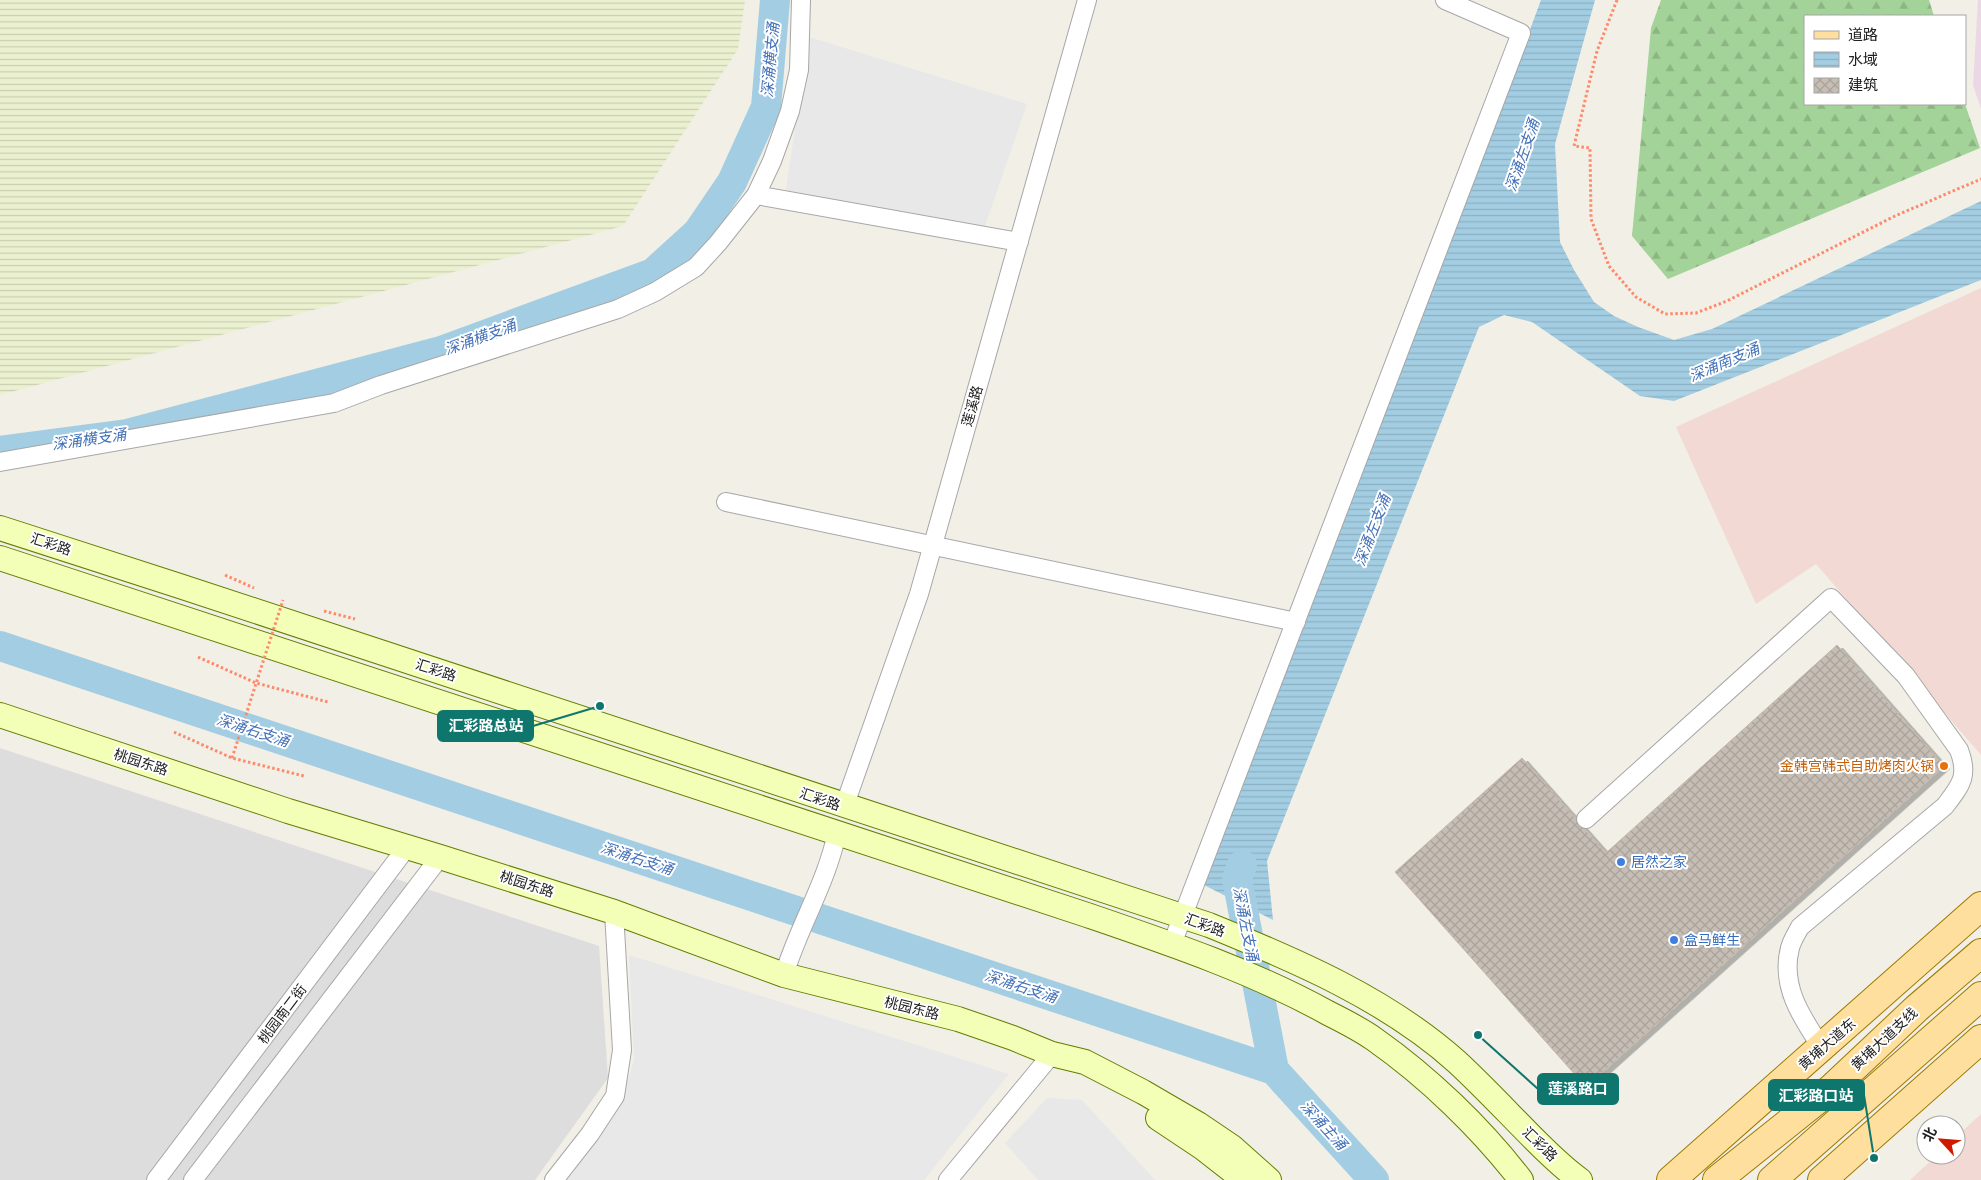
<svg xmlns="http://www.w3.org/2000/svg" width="1981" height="1180" font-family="Ubuntu,'Noto Sans SC',sans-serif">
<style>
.residential{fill:#dedddd}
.commercial{fill:#f3d9d4}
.railway{fill:#ebd7e5}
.farmland{fill:url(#farmland-rules)}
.forest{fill:url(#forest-firs)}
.parking{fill:#e8e8e8}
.water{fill:url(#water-rules)}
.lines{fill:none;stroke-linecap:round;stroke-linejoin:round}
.river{stroke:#a3cde2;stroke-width:30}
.building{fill:url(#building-cross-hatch);stroke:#c4b7a7;filter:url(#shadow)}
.street-casing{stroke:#a7a7a7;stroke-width:20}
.secondary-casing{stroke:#637e00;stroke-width:26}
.primary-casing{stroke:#9c7a00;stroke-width:30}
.path{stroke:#ff8969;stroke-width:3;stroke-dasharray:2.5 2.5;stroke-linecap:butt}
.street{stroke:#fff;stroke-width:18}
.secondary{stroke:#f3feb7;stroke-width:24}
.primary{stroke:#ffdf9d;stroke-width:28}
.path-bridge{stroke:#ff8969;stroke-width:3;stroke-dasharray:2.5 2.5;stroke-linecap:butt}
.food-dot{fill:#e8710a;stroke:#fff;stroke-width:2}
.shop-dot{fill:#3f7fe0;stroke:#fff;stroke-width:2}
.labels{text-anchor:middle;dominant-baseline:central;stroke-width:4;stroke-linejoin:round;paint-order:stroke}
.street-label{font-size:14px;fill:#202020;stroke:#fff}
.food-label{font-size:14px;fill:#c56008;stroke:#fff;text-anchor:end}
.shop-label{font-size:14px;fill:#366cbe;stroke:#fff;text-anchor:start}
.water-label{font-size:15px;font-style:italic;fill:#4471b8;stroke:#fff}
.leader{fill:none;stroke:#0f766e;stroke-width:2}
.callout-dot{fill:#0f766e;stroke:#fff;stroke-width:2}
.callout{fill:#0f766e;stroke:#0f766e;stroke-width:2}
.callout-label{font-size:15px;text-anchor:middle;font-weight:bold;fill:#fff}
</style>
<defs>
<pattern id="farmland-rules" width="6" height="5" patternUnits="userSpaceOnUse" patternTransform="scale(1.25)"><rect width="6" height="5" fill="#ebf1d0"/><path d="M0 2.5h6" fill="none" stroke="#c9ceb2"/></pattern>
<pattern id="forest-firs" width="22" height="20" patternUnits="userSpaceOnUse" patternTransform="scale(1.25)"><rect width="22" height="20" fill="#a3d398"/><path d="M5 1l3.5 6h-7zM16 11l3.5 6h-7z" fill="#8cb583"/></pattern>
<pattern id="water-rules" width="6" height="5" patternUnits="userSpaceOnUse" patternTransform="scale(1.25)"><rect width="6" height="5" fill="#a3cde2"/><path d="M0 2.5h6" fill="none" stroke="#8cb0c2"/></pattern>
<pattern id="building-cross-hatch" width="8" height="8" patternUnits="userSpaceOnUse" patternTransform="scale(1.25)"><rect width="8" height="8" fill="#c6beb5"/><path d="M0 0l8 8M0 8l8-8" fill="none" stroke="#aaa39b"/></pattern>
<filter id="shadow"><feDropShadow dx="5.5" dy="3" stdDeviation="0" flood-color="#0004"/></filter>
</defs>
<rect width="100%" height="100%" fill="#f1efe6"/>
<path class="residential" d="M0,748l599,198 9,132 -73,102h-535z"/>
<path class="commercial" d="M1981,288v467l-165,-191 -60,40 -80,-177z
M1981,1114v66h-71l27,-25h19v-18z"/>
<path class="railway" d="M1978,0h3v109l-8,-24z"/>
<path class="farmland" d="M0,0h745l-7,49 -115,177 -623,169z"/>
<path class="forest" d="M1661,0h268l5,16h-129v88h160l15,44 -312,131 -36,-43 19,-208z"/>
<path class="parking" d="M809,37l218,67 -42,122 -200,-31z
M629,955l129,40 251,79 -85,106h-361l60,-84 11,-36z
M1047,1098l35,2 73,80h-117l-33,-37z"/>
<path class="water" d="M1541,0h54l-40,144 5,98 14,28 20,32 20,14 24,11 36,13 38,-11 269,-128v79l-307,121 -34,-5 -108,-74 -28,-7 -25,12 -212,534 6,59 -71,-36 273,-706z"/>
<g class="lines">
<path class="river" d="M0,451l127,-17 314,-83 212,-78 45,-41 34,-50 34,-75 9,-107
M0,646l1274,424 100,110
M1242,865l-5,14 37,191"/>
</g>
<path class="building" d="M1837,645l107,121 -358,321 -191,-215 127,-114 84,95z"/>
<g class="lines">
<defs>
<path id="street" d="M756,195l263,47
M0,462l334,-59 47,-18 237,-76 37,-17 41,-25 22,-24 38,-48 16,-34 18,-50 9,-41 2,-70
M726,502l570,120
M844,807l75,-213 168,-594
M1586,819l245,-221 75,78 53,74c10,26 2,35 -14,56l-145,121c-3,6 -8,13 -10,21 -10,38 12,70 32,100
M1172,944l349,-911 -76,-33
M784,975c15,-49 42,-91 53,-142
M156,1180l251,-333
M193,1180l247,-323
M554,1180l36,-46 25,-38 7,-46 -8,-138
M948,1180l104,-126"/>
<path id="secondary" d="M0,528c404,129 805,267 1209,397 86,35 178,74 248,137 27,25 52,52 78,78 14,14 28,28 45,40
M0,558l1087,357c82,28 165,56 241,98 16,8 32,16 46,26 54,38 107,89 147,141
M0,715l288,96 152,46 174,55 170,63 174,44 55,19 39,16 33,8 58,30 55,32 34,23 37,33
M1158,1118l45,30 41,32"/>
<path id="primary" d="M1671,1180l310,-274
M1717,1180l115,-92 85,-80 64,-55
M1772,1180l209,-184
M1822,1180l159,-141"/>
</defs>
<use href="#street" class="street-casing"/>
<use href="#secondary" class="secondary-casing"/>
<use href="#primary" class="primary-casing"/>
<path class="path" d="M1617,0l-20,51 -23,95 16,2 1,71 18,47 27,31 29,17 31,-1 31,-12 168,-85 86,-37
M225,575l29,13
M324,611l31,8
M198,657l58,26 72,19
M174,732l58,26 72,18"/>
<use href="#street" class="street"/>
<use href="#secondary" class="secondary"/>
<use href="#primary" class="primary"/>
<path class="path-bridge" d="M232,758l51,-158"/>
</g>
<circle class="food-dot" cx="1944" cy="766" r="5"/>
<g class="shop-dot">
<circle cx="1621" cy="862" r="5"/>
<circle cx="1674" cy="940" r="5"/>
</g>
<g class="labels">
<g class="street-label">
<text transform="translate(972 406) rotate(-74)">莲溪路</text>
<text transform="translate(51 544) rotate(18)">汇彩路</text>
<text transform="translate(436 670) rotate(18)">汇彩路</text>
<text transform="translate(141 762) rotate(18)">桃园东路</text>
<text transform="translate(820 799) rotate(19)">汇彩路</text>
<text transform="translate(527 884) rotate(18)">桃园东路</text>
<text transform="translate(1205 925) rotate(20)">汇彩路</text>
<text transform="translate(912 1008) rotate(14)">桃园东路</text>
<text transform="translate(282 1014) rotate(-53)">桃园南二街</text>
<text transform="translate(1884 1039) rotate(-43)">黄埔大道支线</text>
<text transform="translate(1827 1044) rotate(-41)">黄埔大道东</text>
<text transform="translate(1540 1144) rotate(44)">汇彩路</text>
</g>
<g class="food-label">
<text x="1934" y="766">金韩宫韩式自助烤肉火锅</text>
</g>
<g class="shop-label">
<text x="1631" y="862">居然之家</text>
<text x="1684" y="940">盒马鲜生</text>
</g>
<g class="water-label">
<text transform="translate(770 60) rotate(-85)">深涌横支涌</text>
<text transform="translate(1522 155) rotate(-71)">深涌左支涌</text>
<text transform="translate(480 337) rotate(-20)">深涌横支涌</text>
<text transform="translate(1724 362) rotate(-23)">深涌南支涌</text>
<text transform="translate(89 439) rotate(-8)">深涌横支涌</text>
<text transform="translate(1372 530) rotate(-69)">深涌左支涌</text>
<text transform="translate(253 730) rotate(18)">深涌右支涌</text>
<text transform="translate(637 858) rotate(18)">深涌右支涌</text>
<text transform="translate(1246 924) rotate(79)">深涌左支涌</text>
<text transform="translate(1021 986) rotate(18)">深涌右支涌</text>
<text transform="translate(1324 1125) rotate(48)">深涌主涌</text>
</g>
</g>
<path class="leader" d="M600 706L533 726M1478 1035L1538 1089M1874 1158L1864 1095"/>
<g class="callout-dot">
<circle cx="600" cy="706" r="5"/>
<circle cx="1478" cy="1035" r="5"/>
<circle cx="1874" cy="1158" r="5"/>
</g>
<g class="callout">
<rect x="438" y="711" width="95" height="30" rx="5"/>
<rect x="1538" y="1074" width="80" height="30" rx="5"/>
<rect x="1769" y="1080" width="95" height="30" rx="5"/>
</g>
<g class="callout-label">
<text x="486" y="731">汇彩路总站</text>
<text x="1578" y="1094">莲溪路口</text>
<text x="1816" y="1101">汇彩路口站</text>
</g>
<rect x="1804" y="15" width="162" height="90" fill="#ffffff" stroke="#a6a6a6"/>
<rect x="1814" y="31" width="25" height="8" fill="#ffdf9d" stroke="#a6a6a6"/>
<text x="1848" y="40" font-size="15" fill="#202020">道路</text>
<rect x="1814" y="52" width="25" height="15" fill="url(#water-rules)" stroke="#a6a6a6"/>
<text x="1848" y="65" font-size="15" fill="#202020">水域</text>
<rect x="1814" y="78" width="25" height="15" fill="url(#building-cross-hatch)" stroke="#a6a6a6"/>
<text x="1848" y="90" font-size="15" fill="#202020">建筑</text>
<g transform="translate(1941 1140) rotate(296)"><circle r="24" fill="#ffffff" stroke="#a6a6a6"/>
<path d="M0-4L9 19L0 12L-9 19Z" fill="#d01700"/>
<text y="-8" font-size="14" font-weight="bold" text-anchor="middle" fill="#202020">北</text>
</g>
</svg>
